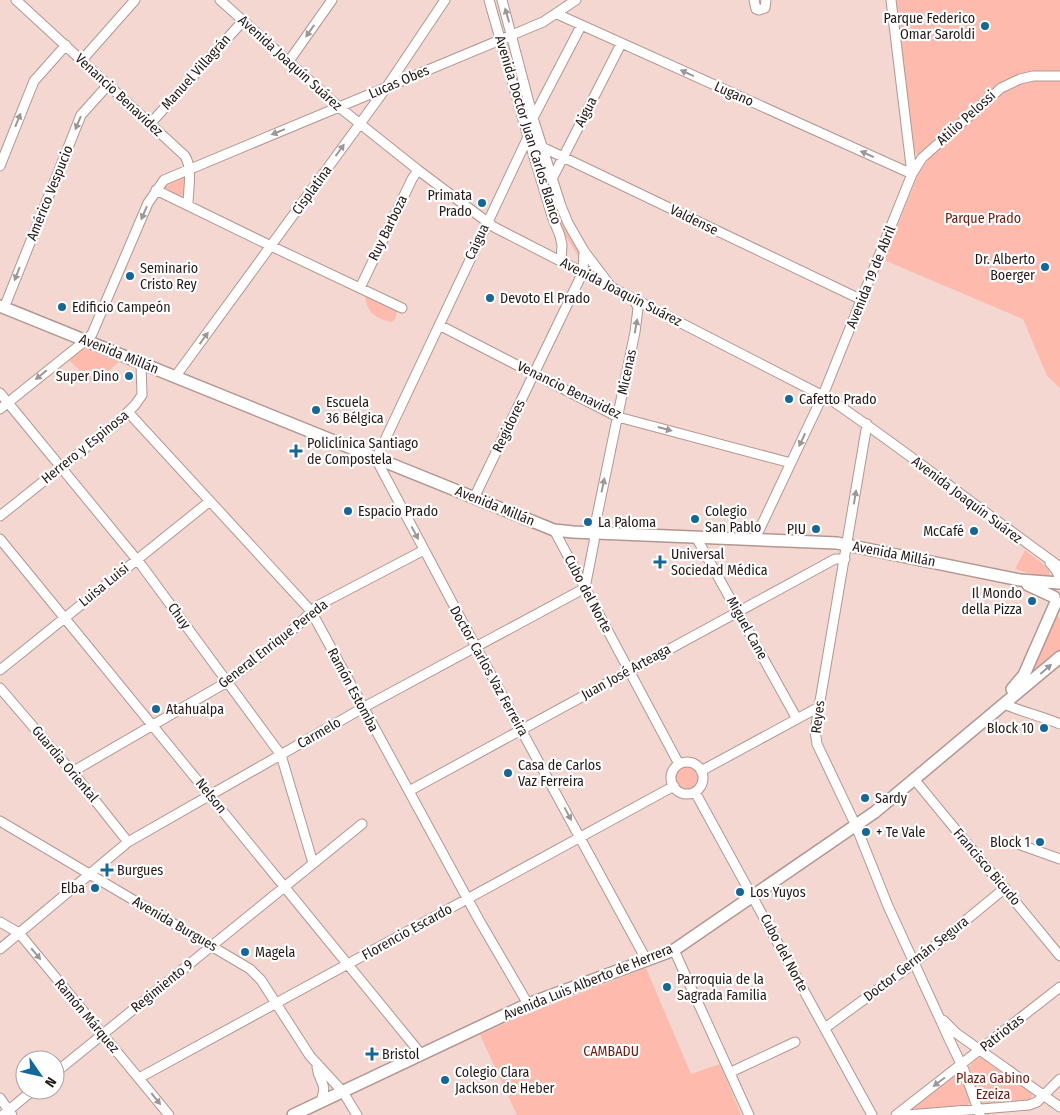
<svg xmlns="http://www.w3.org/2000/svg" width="1060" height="1115" font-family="'Fira Sans Condensed',sans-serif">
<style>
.green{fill:#fdbaad}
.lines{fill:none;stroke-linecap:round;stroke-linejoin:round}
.minor-casing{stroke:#b29791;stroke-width:11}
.major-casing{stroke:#b29791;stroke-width:14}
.minor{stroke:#fff;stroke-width:9}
.major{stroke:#fff;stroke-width:11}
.oneway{fill:#9d9897}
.poi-dot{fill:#146899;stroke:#fff;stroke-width:2}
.labels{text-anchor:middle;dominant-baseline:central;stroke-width:4.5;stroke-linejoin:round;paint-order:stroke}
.poi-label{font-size:14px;fill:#251a18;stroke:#fff;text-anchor:start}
.street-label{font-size:14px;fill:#251a18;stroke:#fff}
.park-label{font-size:14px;fill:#741a0c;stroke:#fff}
</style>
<rect width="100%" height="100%" fill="#f5d7d1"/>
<path class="green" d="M896,0h164v71l-30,1 -13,4 -97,78h-3l-5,-6z
M1060,78v310l-13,-12 -24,-57 -139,-59 33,-83 12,-19 78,-70 20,-8z
M540,155l19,61 22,39 -3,1 -23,-37 -17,-63z
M182,177l3,2c-1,6 2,16 -6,17l-15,-9v-3z
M365,296l32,15 -2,8 -3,3c-17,-3 -25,-10 -27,-26z
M82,347l2,1 35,14 -26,22 -26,-26z
M1025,550l23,18 2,5 -1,3 -4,2 -30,-9z
M1057,616l3,2v34l-29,25 24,-60z
M675 778a13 13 0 1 1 26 0a13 13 0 1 1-26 0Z
M646,968l45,106 29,-10 21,51h-224l-37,-80 36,-17z
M981,1057l4,2 46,32 1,4 -1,4 -3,1 -43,5 -5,-2 -11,-36 7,-8z
M958,1071h2l11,29 -4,6 -52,5 -2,-5z"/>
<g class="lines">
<defs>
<path id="minor" d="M16,0l169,156c8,13 3,34 3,49
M220,0l119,107 79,63 76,57 337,173c78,53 152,112 229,167
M489,0l39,137 24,79 8,20 2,9 -1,16
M502,0l31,118 28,88 7,17 16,28 25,33
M754,0l2,9 3,1 6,-2 1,-8
M557,14l355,160 10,-16 79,-70 19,-9 13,-3h27
M581,26l-48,92 -5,19 -152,322 93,175 178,327
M82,60l53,-60
M289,61l43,-61
M150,124l93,-103
M528,137l14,10 320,153
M0,166l34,-85 32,-36
M552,179l69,-135
M156,190l115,56 131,62
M360,288l52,-109 6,-9
M4,308l77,-193 27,-30
M439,325l179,92 173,46
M175,377l211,-289 59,-88
M0,393l142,173 139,189 32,108
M0,409l86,-69 6,-6 56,-131 16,-23 379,-158 33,-22
M128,412l183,199 168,309 49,84
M867,424l-48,283 -4,24 2,13 39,82 32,80 62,135 14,29 16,45
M474,498l109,-226 1,-21
M0,516l119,-95 16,-16 7,-10 -1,-32
M554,530l125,234
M696,537l101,182
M0,539l421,515
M755,539l68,-144 89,-221 -21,-174
M1050,563l6,7 4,9
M585,588l9,-46 2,-21 39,-189 3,-24 -4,-9
M0,670l210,-169
M0,688l78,91 50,63
M1004,704c18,8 37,12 56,20
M671 778a16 16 0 1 1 32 0a16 16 0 1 1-32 0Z
M701,771l118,-64
M72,772l155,-90 70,-56 20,-20 107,-56
M914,779l146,177
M409,791l426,-232h10
M695,792l177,323
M0,821l250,148 11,11 49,76 33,36 14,23
M1015,841l3,3 42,15
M0,922l19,11 150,182
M0,949l128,-107 240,-137 217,-117
M674,950l75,165
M943,1020l13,13 104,74
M825,1028l89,-65 91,-75
M317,1067c2,17 12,15 3,36
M731,1072l64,-30
M55,1073l307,-249
M139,1078l535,-292
M0,1098l12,17
M3,1115l30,-25
M896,1115l164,-128
M907,1115l122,-10 8,-3 23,-23"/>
<path id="major" d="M0,306l554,224 19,2 264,11 183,37 39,3
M1028,585l26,12
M1012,689l12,-14 32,-73
M293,1115l235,-111 146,-54 201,-138 185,-155"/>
</defs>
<use href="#minor" class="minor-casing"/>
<use href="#major" class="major-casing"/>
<use href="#minor" class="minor"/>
<use href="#major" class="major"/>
</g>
<defs><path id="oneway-solid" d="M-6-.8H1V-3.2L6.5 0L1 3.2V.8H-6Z" transform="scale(1.25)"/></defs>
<g class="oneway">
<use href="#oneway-solid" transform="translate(507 15) rotate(-106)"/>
<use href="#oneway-solid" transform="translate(310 31) rotate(125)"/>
<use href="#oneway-solid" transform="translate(687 73) rotate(-156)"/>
<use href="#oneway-solid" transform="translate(18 120) rotate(-68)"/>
<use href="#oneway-solid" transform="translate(78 123) rotate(113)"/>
<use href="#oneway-solid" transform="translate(278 132) rotate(158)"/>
<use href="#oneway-solid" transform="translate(340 150) rotate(-54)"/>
<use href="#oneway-solid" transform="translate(867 154) rotate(-156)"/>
<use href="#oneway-solid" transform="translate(144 213) rotate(113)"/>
<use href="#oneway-solid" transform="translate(17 274) rotate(111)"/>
<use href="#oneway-solid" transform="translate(636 326) rotate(-80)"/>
<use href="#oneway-solid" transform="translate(204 338) rotate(-54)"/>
<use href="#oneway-solid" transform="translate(41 375) rotate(141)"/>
<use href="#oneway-solid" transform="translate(665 429) rotate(15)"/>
<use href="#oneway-solid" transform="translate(802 440) rotate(115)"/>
<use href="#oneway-solid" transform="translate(603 485) rotate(-78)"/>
<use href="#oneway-solid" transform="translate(855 497) rotate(-81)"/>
<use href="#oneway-solid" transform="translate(415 533) rotate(62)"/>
<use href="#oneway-solid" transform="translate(1046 669) rotate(-41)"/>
<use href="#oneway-solid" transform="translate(568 814) rotate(62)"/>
<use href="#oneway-solid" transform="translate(36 954) rotate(50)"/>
<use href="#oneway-solid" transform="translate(939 1082) rotate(143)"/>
<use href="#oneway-solid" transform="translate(156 1099) rotate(51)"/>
</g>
<g class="poi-dot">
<circle cx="985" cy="26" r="5"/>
<circle cx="482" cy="203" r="5"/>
<circle cx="1045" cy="267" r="5"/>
<circle cx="130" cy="276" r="5"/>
<circle cx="490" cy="298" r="5"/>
<circle cx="62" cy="307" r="5"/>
<circle cx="129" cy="376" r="5"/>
<circle cx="789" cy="399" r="5"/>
<circle cx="316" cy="410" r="5"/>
<path d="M293.5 443.5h5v5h5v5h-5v5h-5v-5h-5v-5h5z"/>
<circle cx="348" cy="511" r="5"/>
<circle cx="695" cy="519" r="5"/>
<circle cx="588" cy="522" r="5"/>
<circle cx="816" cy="529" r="5"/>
<circle cx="974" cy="531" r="5"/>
<path d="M657.5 554.5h5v5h5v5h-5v5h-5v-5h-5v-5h5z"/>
<circle cx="1032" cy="601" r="5"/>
<circle cx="156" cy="709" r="5"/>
<circle cx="1044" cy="728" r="5"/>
<circle cx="508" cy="773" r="5"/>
<circle cx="865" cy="798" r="5"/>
<circle cx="866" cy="832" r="5"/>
<circle cx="1040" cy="842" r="5"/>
<path d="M104.5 862.5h5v5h5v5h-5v5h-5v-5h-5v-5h5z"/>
<circle cx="95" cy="888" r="5"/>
<circle cx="740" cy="892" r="5"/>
<circle cx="245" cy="952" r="5"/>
<circle cx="667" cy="987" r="5"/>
<path d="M369.5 1046.5h5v5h5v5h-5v5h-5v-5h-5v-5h5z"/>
<circle cx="445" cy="1080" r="5"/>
</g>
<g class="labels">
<g class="poi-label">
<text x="975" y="18" text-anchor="end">Parque Federico<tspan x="975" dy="16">Omar Saroldi</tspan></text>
<text x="472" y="195" text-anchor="end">Primata<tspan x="472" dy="16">Prado</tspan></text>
<text x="1035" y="259" text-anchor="end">Dr. Alberto<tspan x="1035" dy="16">Boerger</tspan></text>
<text x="140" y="268">Seminario<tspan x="140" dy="16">Cristo Rey</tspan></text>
<text x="500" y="298">Devoto El Prado</text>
<text x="72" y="307">Edificio Campeón</text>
<text x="119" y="376" text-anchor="end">Super Dino</text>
<text x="799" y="399">Cafetto Prado</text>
<text x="326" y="402">Escuela<tspan x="326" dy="16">36 Bélgica</tspan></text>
<text x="307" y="443">Policlínica Santiago<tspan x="307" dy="16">de Compostela</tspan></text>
<text x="358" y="511">Espacio Prado</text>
<text x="705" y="511">Colegio<tspan x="705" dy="16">San Pablo</tspan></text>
<text x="598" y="522">La Paloma</text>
<text x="806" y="529" text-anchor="end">PIU</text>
<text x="964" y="531" text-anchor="end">McCafé</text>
<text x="671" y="554">Universal<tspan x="671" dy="16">Sociedad Médica</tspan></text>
<text x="1022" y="593" text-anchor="end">Il Mondo<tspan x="1022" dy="16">della Pizza</tspan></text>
<text x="166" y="709">Atahualpa</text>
<text x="1034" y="728" text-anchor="end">Block 10</text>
<text x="518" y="765">Casa de Carlos<tspan x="518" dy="16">Vaz Ferreira</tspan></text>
<text x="875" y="798">Sardy</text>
<text x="876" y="832">+ Te Vale</text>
<text x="1030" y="842" text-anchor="end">Block 1</text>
<text x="117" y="870">Burgues</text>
<text x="85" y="888" text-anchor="end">Elba</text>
<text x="750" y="892">Los Yuyos</text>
<text x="255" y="952">Magela</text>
<text x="677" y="979">Parroquia de la<tspan x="677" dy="16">Sagrada Familia</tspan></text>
<text x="382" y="1054">Bristol</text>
<text x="455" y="1072">Colegio Clara<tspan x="455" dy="16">Jackson de Heber</tspan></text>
</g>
<g class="street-label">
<text transform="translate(290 63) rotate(42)">Avenida Joaquín Suárez</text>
<text transform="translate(196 72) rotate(-48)">Manuel Villagrán</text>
<text transform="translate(399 82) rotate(-23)">Lucas Obes</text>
<text transform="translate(734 94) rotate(24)">Lugano</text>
<text transform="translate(119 95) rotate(43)">Venancio Benavidez</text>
<text transform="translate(586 112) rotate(-63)">Aigua</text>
<text transform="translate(966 118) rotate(-42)">Atilio Pelossi</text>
<text transform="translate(528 130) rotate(73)">Avenida Doctor Juan Carlos Blanco</text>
<text transform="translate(312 190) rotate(-54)">Cisplatina</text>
<text transform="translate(50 193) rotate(-68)">Américo Vespucio</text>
<text transform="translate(694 220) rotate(26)">Valdense</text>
<text transform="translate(388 228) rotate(-64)">Ruy Barboza</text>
<text transform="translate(477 242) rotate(-65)">Caigua</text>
<text transform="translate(871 277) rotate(-68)">Avenida 19 de Abril</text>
<text transform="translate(621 292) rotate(27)">Avenida Joaquín Suárez</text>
<text transform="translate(119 354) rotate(22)">Avenida Millán</text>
<text transform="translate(627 372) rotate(-78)">Micenas</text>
<text transform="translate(569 390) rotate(26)">Venancio Benavidez</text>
<text transform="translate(509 426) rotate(-64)">Regidores</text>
<text transform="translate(85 447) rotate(-39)">Herrero y Espinosa</text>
<text transform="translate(967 500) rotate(37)">Avenida Joaquín Suárez</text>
<text transform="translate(495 506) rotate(22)">Avenida Millán</text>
<text transform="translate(894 554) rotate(11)">Avenida Millán</text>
<text transform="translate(104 585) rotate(-39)">Luisa Luisi</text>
<text transform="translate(588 594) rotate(62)">Cubo del Norte</text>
<text transform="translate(179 616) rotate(54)">Chuy</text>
<text transform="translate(747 628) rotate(61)">Miguel Cane</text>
<text transform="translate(273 644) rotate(-38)">General Enrique Pereda</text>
<text transform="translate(489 671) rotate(61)">Doctor Carlos Vaz Ferreira</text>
<text transform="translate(626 672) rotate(-29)">Juan José Arteaga</text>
<text transform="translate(353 690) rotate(62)">Ramón Estomba</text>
<text transform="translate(818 717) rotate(-83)">Reyes</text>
<text transform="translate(319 733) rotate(-30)">Carmelo</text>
<text transform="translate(65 764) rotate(50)">Guardia Oriental</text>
<text transform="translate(211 796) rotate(51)">Nelson</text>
<text transform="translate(987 867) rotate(50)">Francisco Bicudo</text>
<text transform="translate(175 924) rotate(30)">Avenida Burgues</text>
<text transform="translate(407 932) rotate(-29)">Florencio Escardo</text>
<text transform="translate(784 953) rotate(62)">Cubo del Norte</text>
<text transform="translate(916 959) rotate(-38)">Doctor Germán Segura</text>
<text transform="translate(588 982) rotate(-22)">Avenida Luis Alberto de Herrera</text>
<text transform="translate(162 986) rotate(-39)">Regimiento 9</text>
<text transform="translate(87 1016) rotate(50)">Ramón Márquez</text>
<text transform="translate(1002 1033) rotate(-38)">Patriotas</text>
</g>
<g class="park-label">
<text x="983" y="218">Parque Prado</text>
<text x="611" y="1051">CAMBADU</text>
<text x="993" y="1078">Plaza Gabino<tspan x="993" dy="16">Ezeiza</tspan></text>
</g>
</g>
<g transform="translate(40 1075) rotate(124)"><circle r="24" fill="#ffffff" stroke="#a8a3a3"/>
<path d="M0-4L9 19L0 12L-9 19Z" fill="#146899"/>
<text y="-8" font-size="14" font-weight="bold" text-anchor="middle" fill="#251a18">N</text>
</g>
</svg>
